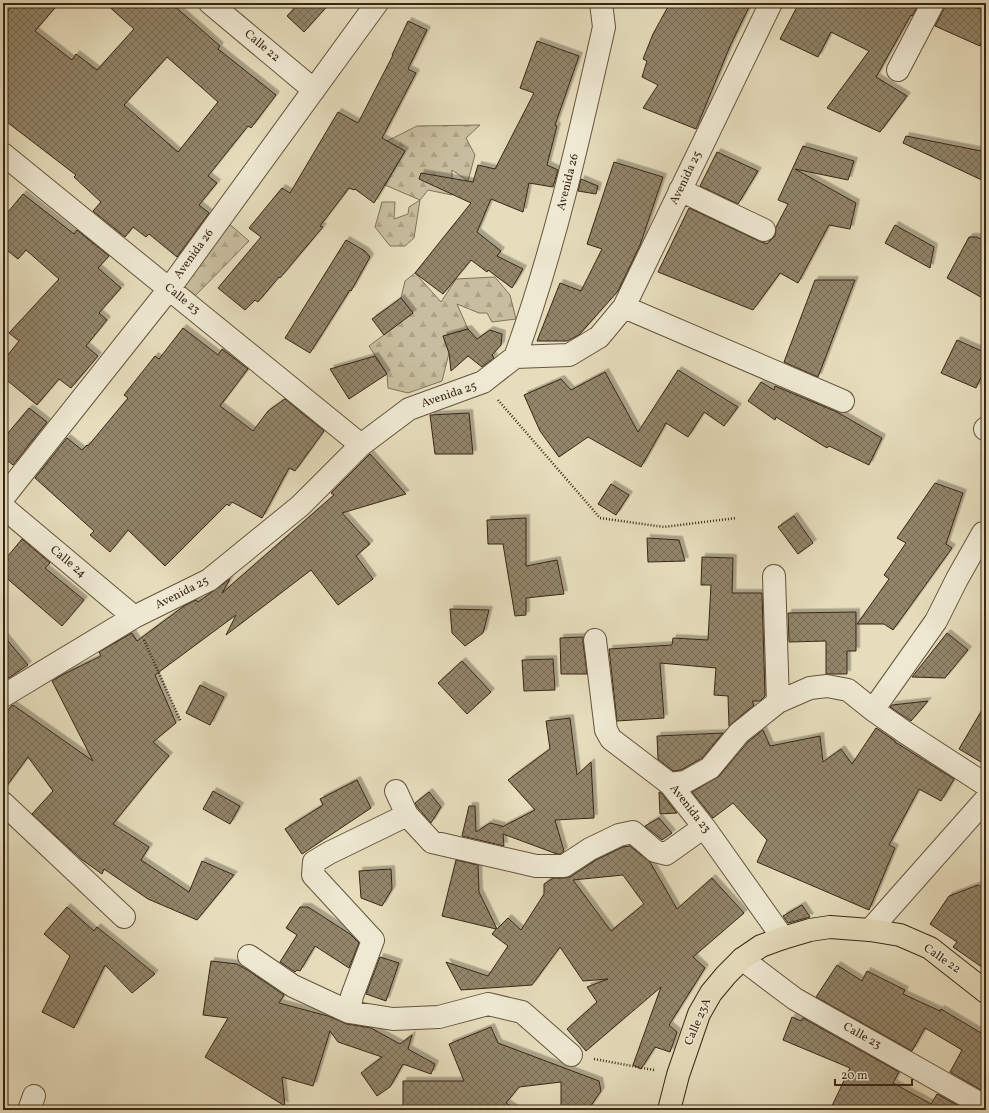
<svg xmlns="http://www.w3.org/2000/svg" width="989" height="1113" font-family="Vollkorn,serif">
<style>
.forest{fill:url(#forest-firs);stroke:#80725a}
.building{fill:url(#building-cross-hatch);stroke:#382614;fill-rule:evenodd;filter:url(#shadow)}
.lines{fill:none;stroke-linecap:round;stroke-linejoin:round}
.minor-casing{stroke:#64543e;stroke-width:24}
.major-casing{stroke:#382614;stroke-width:24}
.path{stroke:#382614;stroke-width:2.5;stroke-dasharray:1 2;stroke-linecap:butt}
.minor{stroke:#efe9d3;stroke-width:22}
.major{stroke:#e6ddbc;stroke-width:22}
.labels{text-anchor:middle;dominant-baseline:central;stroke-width:3;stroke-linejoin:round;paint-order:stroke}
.street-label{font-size:12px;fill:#382614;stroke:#efe9d3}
</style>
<defs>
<pattern id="forest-firs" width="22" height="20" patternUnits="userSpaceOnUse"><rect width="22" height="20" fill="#c8be9f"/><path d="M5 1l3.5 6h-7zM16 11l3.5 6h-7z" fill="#ada388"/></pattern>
<pattern id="building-cross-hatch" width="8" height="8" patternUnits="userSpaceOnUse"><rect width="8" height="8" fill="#92856b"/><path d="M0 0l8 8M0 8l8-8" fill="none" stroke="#786d57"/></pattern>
<filter id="shadow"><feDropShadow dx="3.5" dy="-3.5" stdDeviation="0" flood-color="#0004"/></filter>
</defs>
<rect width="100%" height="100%" fill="#e6ddbc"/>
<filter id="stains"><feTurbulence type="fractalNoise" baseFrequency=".005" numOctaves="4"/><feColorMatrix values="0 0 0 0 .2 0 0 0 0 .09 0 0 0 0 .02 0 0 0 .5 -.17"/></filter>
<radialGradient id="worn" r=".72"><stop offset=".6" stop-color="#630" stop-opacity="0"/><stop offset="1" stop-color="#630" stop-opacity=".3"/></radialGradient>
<path class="forest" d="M480,125l-14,13 9,17 -7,26 -16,-11v25l-24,-5 -8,10 -6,38 -9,8h-15l-15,-19 7,-25h13l-1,17 14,-5 1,-7 11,-7 -35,-15 20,-34 -18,-10 30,-15z
M227,222l22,19 -60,61 -20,-13z
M415,273l26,29 15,-23 39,-2 15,18 6,24 -24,3 -5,-9h-8l-22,-9 11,25 -25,7 6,17 -7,28 -34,12 -20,-5 -1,-14 -18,-28 44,-33 -12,-15 4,-17z"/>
<path class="building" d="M14,3h45l-24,28 37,29 4,-6 21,16 37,-41 -29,-26h66l49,43 -2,3 58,46 -25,33 -3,-2 -40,50 9,7 -18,22 10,8 -32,44 -28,-23 -3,3 -13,-10 -8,10 -32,-26 8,-9 -27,-25 2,-2 -73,-56v-102zM167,57l51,45 -40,50 -54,-47z
M299,3h31l-26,29 -17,-16z
M670,3h81l-21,43 -34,83 -53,-21 15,-23 -16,-8 5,-16 -4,-2 10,-25z
M799,3h120l-7,13 -1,-1 -35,62 31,19 -27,36 -53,-24 42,-57 -38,-19 -13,25 -38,-18z
M945,3h22l19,9v14l-6,20 -45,-20 9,-17z
M408,21l19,9 -19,39 8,4 -34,65 23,13 -31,52 -19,-14 -1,1 -5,-2 -29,38 3,1 -43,51 -1,-1 -21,25 -3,-2 -10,10 -27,-22 43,-51 -12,-9 33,-40 8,5 48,-81 20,11 35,-68h-1z
M537,41l42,15 -24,69 2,1 -10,39 11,5 -5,17 -24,-4 -6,29 -32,-13 -14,33 24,19 -4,5 26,13 -11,19 -24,-18 -1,2 -16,-12 -28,34 -28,-21 56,-70 -52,-24 2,-6 52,9 5,-17 17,4 39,-76 -14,-5z
M906,136l80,16v30l-83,-39z
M803,146l51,15 -6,19 -53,-11 61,34 -6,26 -21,-4 -31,58 -18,-10 -27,37 -95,-38 31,-64 70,33 8,3 8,-8 1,-9 12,-23 -10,-4z
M717,152l41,19 -20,33 -38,-18z
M614,162l49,15 -23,68 -22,46 -39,44 -12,6h-30l23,-58 21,8 21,-42 -15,-5z
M581,179l17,7 -2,8 -18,-3z
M23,194l51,40 3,-4 32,26 -11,12 23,20 -22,25 8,7 -21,26 12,10 -27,32 -12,-9 -22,26 -34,-28v-16l16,-20 -10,-8 50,-54 -33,-29 -8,9 -15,-12v-29z
M895,225l39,22 -4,21 -45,-25z
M969,237h8l9,5v58l-39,-22z
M346,240l19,11 5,6 -19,34 -1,-1 -40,63 -25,-15z
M815,280h40l-37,97 -34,-15z
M401,298l12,15 -29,22 -12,-16z
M183,328l35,27 4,-6 26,20 -28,37 33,25 15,-20 17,-12 39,32 -29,40 -6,-3 -27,50 -30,-16 -3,4 -2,-2 -62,62 -37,-36 -18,22 -20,-17 4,-4 -59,-53 32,-40 15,12 5,-5 1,1 40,-48 -4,-3 31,-39 4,3z
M468,329l9,10 13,-9 12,4 -1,11 -9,10 2,3 -12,9 -14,-11 -17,15 -2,-18 -6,-17z
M957,340l29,13v14l-10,21 -35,-15z
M375,356l12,18 -38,25 -19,-30z
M678,370l60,37 -14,19 -20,-14 -16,25 -22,-14 -25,44 -53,-30 -29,20 -19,-26 -16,-36 37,-16 10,11 34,-18 33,60z
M761,382l13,8 1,-4 62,26 45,26 -13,27 -40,-19 -2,2 -51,-31 -1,3 -27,-19z
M29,408l18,14 -34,43 -10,-8v-18z
M469,413l4,41h-38l-5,-39z
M370,454l36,40 -64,19 28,31 -14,12 17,23 -35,26 -27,-35 -85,65 10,-20 -81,60 21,48 -23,19 16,14 -18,21 -38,47 36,23 -8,13 48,32 13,-31 32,14 -37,45 -49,-21 -44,-30 -2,5 -21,-15 -49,-45 21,-23 -25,-34 -25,34v-74l8,-11 2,-1 80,56 -41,-80 12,-7 37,-18 -2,-4 33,-19 5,8 47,-35 12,-6 2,2 32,-23 -8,14 112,-98 -3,-2z
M935,483l28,10 -17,51 6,4 -59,82 -9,-6h-27l32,-45 -5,-4 22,-32 -9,-5z
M611,484l18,11 -13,20 -18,-11z
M794,516l19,27 -15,11 -20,-27z
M526,518v48l31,-6 7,34 -38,4v17l-11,1 -12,-72h-15l-1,-24z
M647,538l32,2 6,21 -37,1z
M22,539l28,24 -5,5 39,32 -22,26 -59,-51v-13z
M702,557l31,1 -1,35h30l3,103 -5,5h-8l2,4 -25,21 -1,-30 -14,-1 2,-27 -56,-5 4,55 -47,3 -8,-72 63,-4 1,-7 35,2 3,-55h-10z
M450,609l39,1 -6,23 -18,13 -13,-13z
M856,612v39h-9v23h-21v-33l-37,1 -1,-29z
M947,633l21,17 -23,28 -33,-1z
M3,635l25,30 -19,13 -6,-7z
M583,637v5l4,32h-26l-1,-36z
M553,659l2,31 -31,1 -2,-31z
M462,661l29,31 -24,22 -29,-31z
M200,685l24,12 -14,28 -24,-12z
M928,701l-17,20 -21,-14 2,-2z
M986,703v62l-27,-16z
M570,718l7,57 14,-13 3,56 -39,2 9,31 -4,3h-3l-54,-20 1,12 -42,-10 7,-30h6l1,26 14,-9 12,3v1l33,-17 -27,-30 42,-31 -4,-28z
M876,728l19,13v1l59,37 -13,22 -22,-12 -30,56 6,3 -26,62 -112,-48 10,-22 -34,-37 -20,15 -21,-26 27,-16 29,-34 15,-12 7,16 50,-10 3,26 18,-13 11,15z
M723,733l-21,25 -21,12 -8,1 -15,-12 -1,-23z
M357,780l14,28 -69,46 -17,-25 38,-24 -3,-6z
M213,791l27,15 -10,18 -27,-15z
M429,792l12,15 -10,16 -13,-15 -3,-5z
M659,792l2,1 16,20 -17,1z
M659,818l13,15 -10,7 -17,-14z
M630,846l20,16 27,47 35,-31 32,35 -51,44 12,11 -36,57 8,7 -7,20 -15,-5 -14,22 -8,-4 28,-78 -75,64 -19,-22 30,-27 -10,-15 21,-8 -25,2 -23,-34 -28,38 -71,5 -15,-28 42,14 20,-30 -16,-12 4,-5 -54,-13 14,-56 22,5 1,27 18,37 11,-11 13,12 23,-36v-10l9,-6h11l6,-1 26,-17 27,-13zM623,875l21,29 -33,27 -38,-51z
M391,869l1,20 -10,17 -21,-8 -2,-27z
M978,885l8,6v79l-33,-23 4,-5 -27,-18 19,-28z
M802,905l8,12 -22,6 -5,-7z
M67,907l27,24 3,-4 58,47 -23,19 -27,-28 -31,63 -32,-16 28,-56 -26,-22z
M300,907h8l42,27 9,9 -10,25 -34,-22 -15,25 -3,-1 -2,2 -15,-10 17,-27 -11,-7z
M380,957l19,6 -13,38 -20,-7z
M211,961l26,3 12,7 35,24 -5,8 49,13 19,8 24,4 29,16 12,-9 -4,14 27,15 -4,10 -28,-10 -13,23 -13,9 -16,-23 21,-16 -44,-15 -8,-11 -17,55 -31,-9 3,29 -80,-49 23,-39 -25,-3z
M837,965l25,16 5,-10 38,19 -2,4 37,17 1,-2 45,27v57l-36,-21 12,-22 -37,-22 -13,23 -96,-54z
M792,1017l9,4 2,-3 96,54 -6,11 38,21 6,-10 29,16h-136l20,-42 -67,-28z
M491,1027l7,16 101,38 2,10 -13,19h-27v-28l-42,5 -13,16 11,7h-114v-29h61l-15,-37z"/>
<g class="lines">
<defs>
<path id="minor" d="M210,3l104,87
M898,70l35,-67
M3,154l358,291
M680,190l84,40
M624,307l219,94
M515,357c39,-107 64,-219 89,-330l-3,-24
M985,429l1,-1
M3,498l166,-209 208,-286
M3,507l131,110
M774,576l4,126
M595,640l11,90 5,9 59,45 34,43 79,111
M3,696l131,-79 75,-37 91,-74 61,-61 48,-36 74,-27 32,-25 54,-2 30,-18 25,-30 147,-304
M873,710l63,-89 21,-42 26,-46
M670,784l15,-2 25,-14 29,-35 39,-31 32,-14 17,-2 21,4 25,20 33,23 80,52
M396,791l11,24 25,27 104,24h28l26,-17 29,-14 14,-3 22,19 11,3 38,-27
M3,803l121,114
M870,930l116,-131
M249,956l44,30 56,26 3,-16 21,-56 -60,-65 1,-13 15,-9 78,-38
M742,959l53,40 191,108
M349,1012l44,7 46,-2 49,-13 34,8 49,43
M29,1110l5,-14"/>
<path id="major" d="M669,1110l9,-35 21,-61 12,-21 15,-18 16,-16 19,-13 22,-8 27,-8 20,-3 40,3 30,5 30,13 56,44"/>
</defs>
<use href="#minor" class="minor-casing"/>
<use href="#major" class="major-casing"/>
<path class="path" d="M498,400l102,118 64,9 72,-9
M144,640l37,82
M594,1059l60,11"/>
<use href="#minor" class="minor"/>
<use href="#major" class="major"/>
</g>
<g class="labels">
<g class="street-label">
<text transform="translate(262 46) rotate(40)">Calle 22</text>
<text transform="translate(686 178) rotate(-64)">Avenida 25</text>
<text transform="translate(568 182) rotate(-76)">Avenida 26</text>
<text transform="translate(194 254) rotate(-54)">Avenida 26</text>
<text transform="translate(182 299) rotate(39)">Calle 23</text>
<text transform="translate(449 395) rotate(-19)">Avenida 25</text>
<text transform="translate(68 562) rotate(40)">Calle 24</text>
<text transform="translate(182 593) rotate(-27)">Avenida 25</text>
<text transform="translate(690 809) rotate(52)">Avenida 23</text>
<text transform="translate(942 959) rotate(35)">Calle 22</text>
<text transform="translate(698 1022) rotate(-67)">Calle 23A</text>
<text transform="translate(862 1036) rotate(29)">Calle 23</text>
</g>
</g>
<rect width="989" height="1113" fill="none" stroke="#e6ddbc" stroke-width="16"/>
<rect x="4" y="4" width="981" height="1105" fill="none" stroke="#382614" stroke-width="2"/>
<rect x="8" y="8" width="973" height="1097" fill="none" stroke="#382614"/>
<path d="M835 1079v6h77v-6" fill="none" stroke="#382614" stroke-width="2"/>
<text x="841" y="1079" font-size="12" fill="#382614" stroke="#efe9d3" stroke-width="3" paint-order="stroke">20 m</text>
<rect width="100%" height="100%" filter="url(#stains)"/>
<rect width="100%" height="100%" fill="url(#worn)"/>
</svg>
